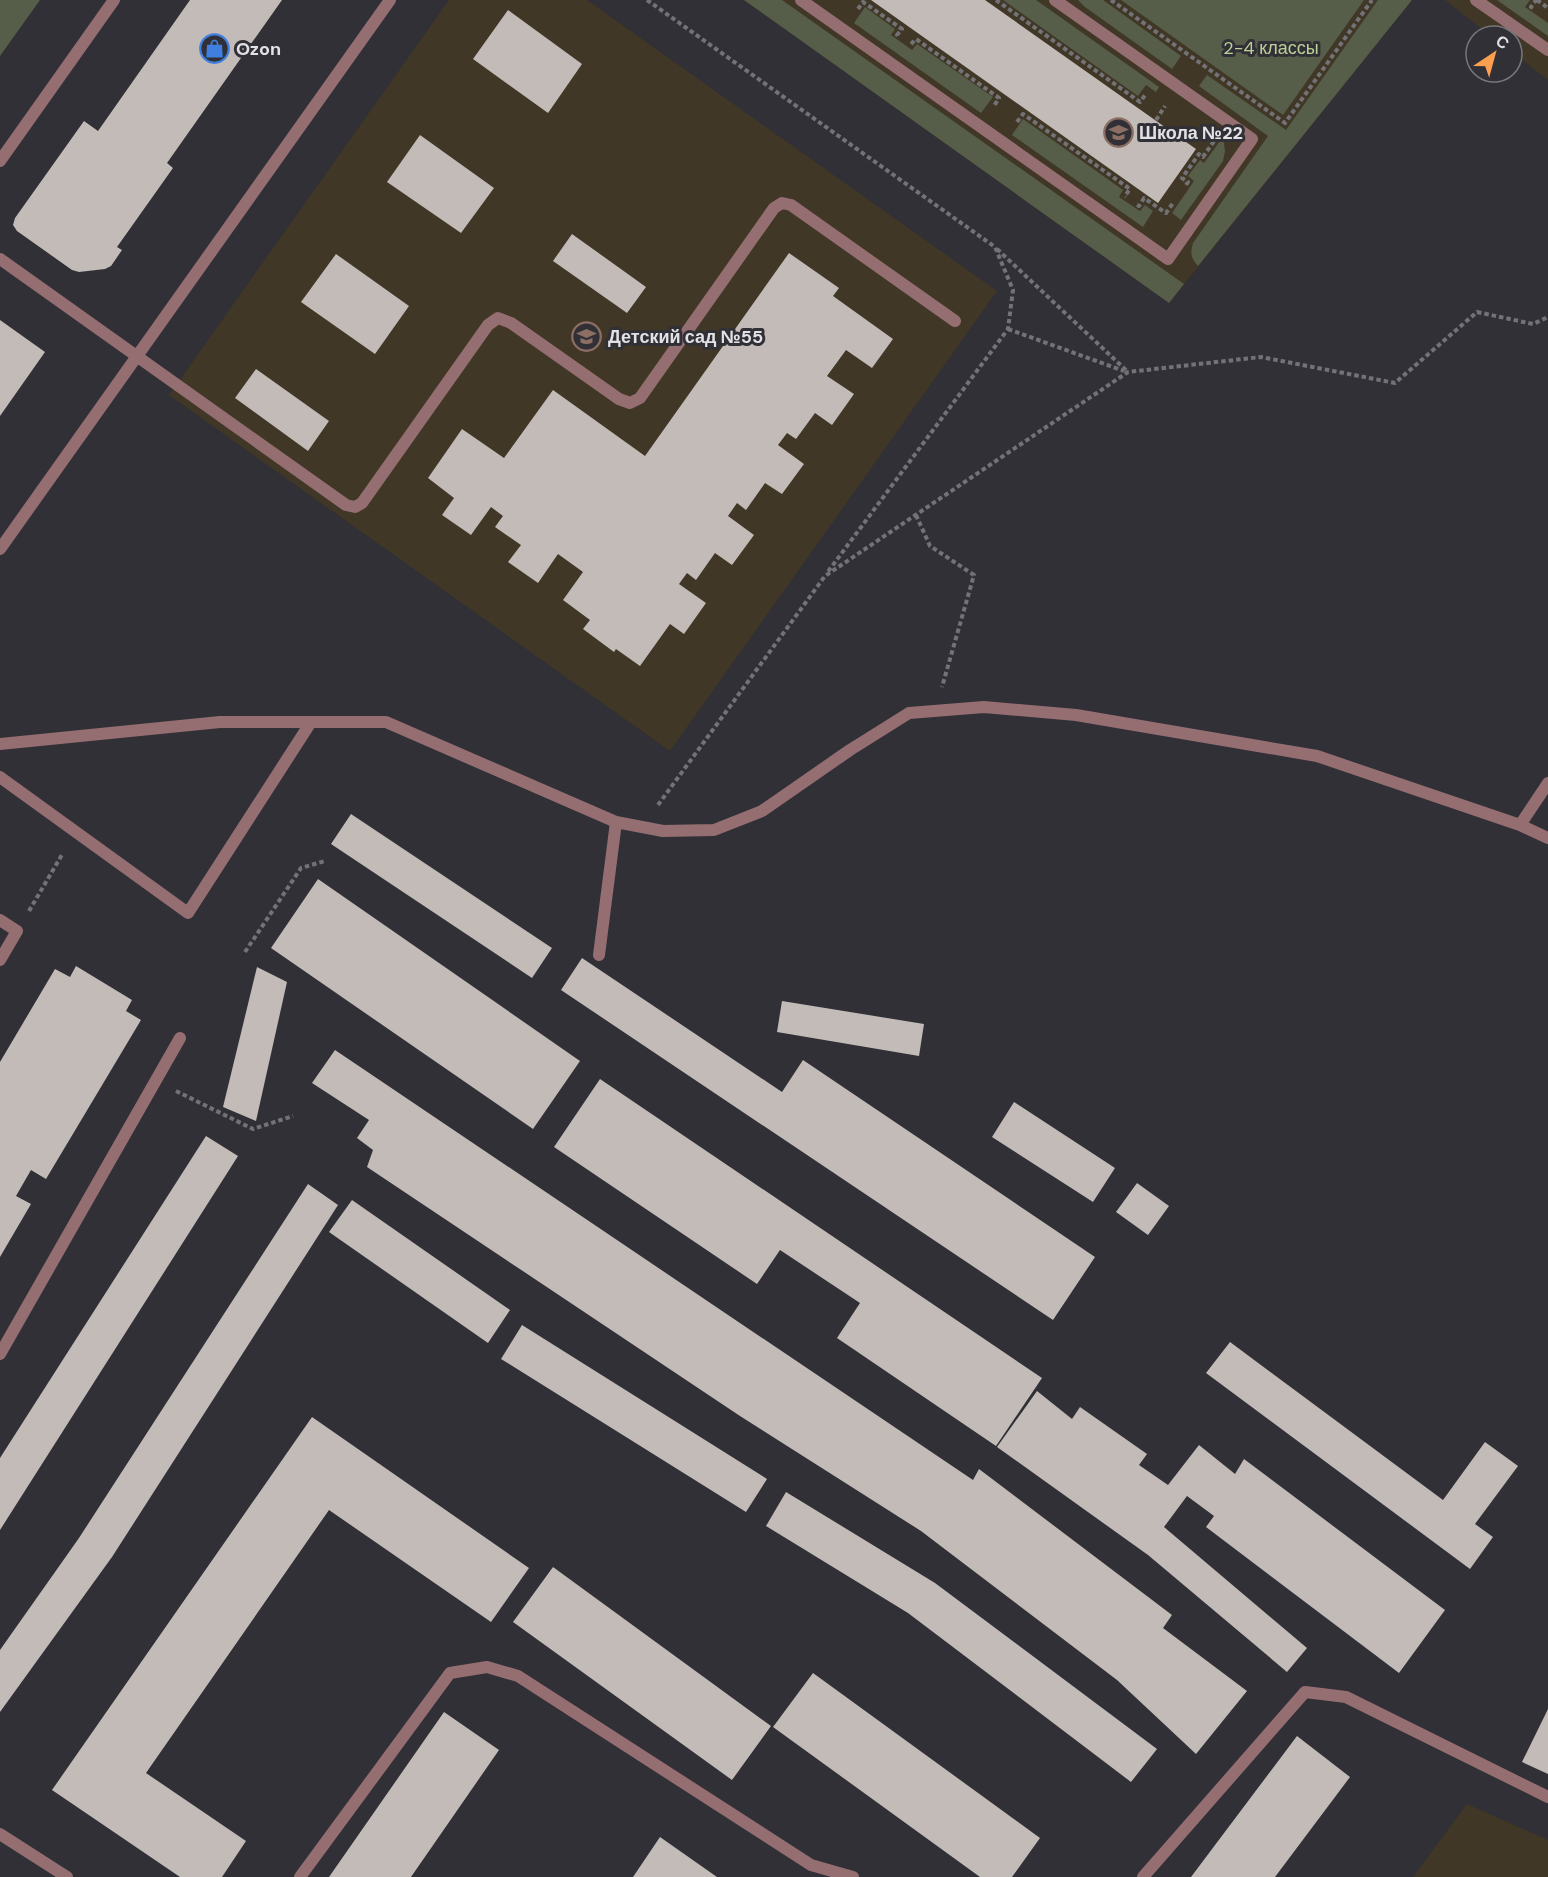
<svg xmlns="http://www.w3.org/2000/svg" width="1548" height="1877" font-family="'DM Sans',sans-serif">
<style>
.education{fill:#403726}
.green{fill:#565e49}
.building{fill:#c3bbb8}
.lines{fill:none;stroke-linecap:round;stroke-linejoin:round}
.path{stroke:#727277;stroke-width:4;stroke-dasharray:4.5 3;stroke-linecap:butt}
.lane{stroke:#956e72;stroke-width:12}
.labels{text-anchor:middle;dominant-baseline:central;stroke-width:6;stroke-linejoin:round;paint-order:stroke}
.park-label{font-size:18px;fill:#bcd196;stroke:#303036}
.poi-label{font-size:18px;font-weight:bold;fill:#e2e2e6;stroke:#303036;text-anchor:start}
</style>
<rect width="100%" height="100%" fill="#303036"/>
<path class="education" d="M449,0h138l410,291 -327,460 -501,-356z
M744,0h668l-243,303z
M1445,0h103v80l-36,-28v-16h-21z
M1467,1804l81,36v37h-135z"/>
<path class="green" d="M0,0h40l-40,56z
M744,0h38l402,284 -15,19z
M1003,0h33l123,87 -3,5 -10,-7 -8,11z
M1078,0h25l78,56 -9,13 -87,-62z
M1121,0h243l-81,115z
M1378,0h34l-214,266c-7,-8 -8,-12 -5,-23l75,-107 -69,-50 8,-11 79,55z
M1497,0h33l-5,7 23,16v13z
M865,7l30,22 -4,6 21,15 5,-6 76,53 -12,16 -127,-90z
M1023,119l100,71 -4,7 21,14 5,-6 8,6 -10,16 -131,-92z
M1223,137l2,14 -2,10 -42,59 -9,-7 22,-32 -6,-5 12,-16 4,3z"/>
<path class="building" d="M190,0h92l-115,163 6,5 -56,79 5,3 -11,16 -6,3 -26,3 -7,-2 -55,-39 -4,-6 2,-7 69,-97 14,10z
M871,0h114l211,149 -38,54z
M508,10l74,54 -34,49 -75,-54z
M420,135l74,53 -33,45 -74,-51z
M572,234l74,53 -19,26 -74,-52z
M789,253l50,35 -6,8 60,43 -21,29 -26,-18 -19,26 27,18 -22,31 -17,-12 -19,26 -9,-6 -9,12 26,19 -22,30 -17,-11 -19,27 -9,-7 -9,13 26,19 -22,30 -17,-12 -19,27 -9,-7 -8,11 27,19 -22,31 -14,-10 -30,42 -24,-17 -2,3 -31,-23 7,-9 -27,-20 20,-28 -25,-18 -20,29 -30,-21 13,-17 -26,-18 8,-11 -12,-9 -20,28 -29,-20 12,-17 -26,-20 34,-49 42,29 49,-68 92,66z
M336,254l73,52 -34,48 -74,-52z
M0,320l45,32 -45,64z
M256,369l73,52 -21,30 -73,-53z
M351,814l201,134 -20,30 -201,-134z
M318,879l262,182 -47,68 -262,-181z
M582,958l200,134 21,-32 292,197 -42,63 -492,-330z
M76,966l56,34 -6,11 15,9 -95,159 -15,-9 -15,26 15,8 -31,53v-195l55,-93 15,8z
M257,967l30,15 -31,139 -33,-14z
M782,1001l142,23 -5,32 -142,-24z
M335,1050l638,430 6,-11 193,146 -9,13 84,63 -51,63 -79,-74 -196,-149 -181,-115 -373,-249 6,-17 -16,-12 12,-18 -57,-37z
M600,1079l442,299 -46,68 -159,-108 23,-35 -80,-53 -23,34 -203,-137z
M1014,1102l101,66 -22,34 -101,-65z
M206,1136l32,20 -238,374v-72z
M1137,1183l32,23 -21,29 -32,-23z
M308,1184l30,21 -226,352 -112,155v-62l79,-112z
M352,1200l158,110 -22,33 -159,-111z
M522,1325l245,154 -21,33 -245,-153z
M1230,1342l213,158 42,-58 33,24 -43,58 18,13 -23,32 -264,-196z
M1037,1391l35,28 8,-12 67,47 -8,11 29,20 31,-40 36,29 9,-15 201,151 -46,63 -193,-146 8,-11 -27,-20 -23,31 143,121 -20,24 -139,-117 -151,-108z
M312,1417l217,151 -38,54 -162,-112 -183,263 100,68 -24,36h-42l-128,-87z
M786,1492l149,91 222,166 -26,33 -223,-169 -142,-87z
M553,1567l218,159 -39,54 -219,-158z
M813,1673l227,165 -28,39h-32l-207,-150z
M1548,1709v65l-26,-12z
M444,1712l55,38 -88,127h-82z
M1297,1736l53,41 -75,100h-84z
M660,1837l57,40h-84z"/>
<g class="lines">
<path class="path" d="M647,0l348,247 18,43 -5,39 -181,244
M996,0l144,102 6,-8
M1111,0l174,123 87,-123
M1537,0l11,8
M1533,8l-2,-1 5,-7
M858,9l5,-7 39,27 -5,6 3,2
M911,44l5,-5 83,59 -5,8
M1156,120l9,-14
M1017,122l6,-8 107,75 -5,7 1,1
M1186,185l2,-3 -6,-4 17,-24 4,3 11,-16
M1137,205l2,1 5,-8 22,15 7,-10
M997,249l131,123
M1008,329l116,42
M916,515l14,31 44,29 -32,112
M658,805l167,-229 303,-204 133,-15 134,26 82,-71 56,12 15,-7
M29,911l34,-58
M245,952l56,-84 24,-7
M176,1091l77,38 40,-13"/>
<path class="lane" d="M801,0l367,259 84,-120 -197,-139
M1476,0l72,50
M0,161l114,-161
M0,259l346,246 9,2 7,-4 126,-178 10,-7 13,5 108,76 11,4 10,-5 134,-190 8,-5 9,2 164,116
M0,549l390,-549
M0,744l220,-22h166l230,100 47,9 51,-1 48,-19 88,-61 59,-37 75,-6 92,8 241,41 203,69 28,13
M0,777l188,136 123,-191
M1520,825l28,-42
M0,920l17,11 -17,29
M599,955l17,-133
M0,1354l180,-316
M0,1834l67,43
M300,1877l150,-204 37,-6 31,9 293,189 42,12
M1143,1877l162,-185 41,5 202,100"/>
</g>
<defs>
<symbol id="shop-ring" viewBox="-11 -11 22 22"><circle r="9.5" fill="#303036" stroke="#3f7fe0" stroke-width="1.5"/><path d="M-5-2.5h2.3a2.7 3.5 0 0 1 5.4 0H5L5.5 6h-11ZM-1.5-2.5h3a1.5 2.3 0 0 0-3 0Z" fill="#3f7fe0"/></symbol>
<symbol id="school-ring" viewBox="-11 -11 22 22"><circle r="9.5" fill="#303036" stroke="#8d6e63" stroke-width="1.5"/><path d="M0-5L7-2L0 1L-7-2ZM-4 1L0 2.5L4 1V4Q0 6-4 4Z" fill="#8d6e63"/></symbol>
</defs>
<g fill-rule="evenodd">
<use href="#shop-ring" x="198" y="32" width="33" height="33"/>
<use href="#school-ring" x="1102" y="116" width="33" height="33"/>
<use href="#school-ring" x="570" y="320" width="33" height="33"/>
</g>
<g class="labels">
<g class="park-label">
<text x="1271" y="48">2-4 классы</text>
</g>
<g class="poi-label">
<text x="236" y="49">Ozon</text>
<text x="1139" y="133">Школа №22</text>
<text x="608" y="337">Детский сад №55</text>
</g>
</g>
<g transform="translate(1494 54) rotate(36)"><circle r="28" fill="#303036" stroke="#77777c" stroke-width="1.5"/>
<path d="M0-4.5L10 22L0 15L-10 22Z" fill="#fa9f4f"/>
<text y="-9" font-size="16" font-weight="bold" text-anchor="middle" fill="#e2e2e6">С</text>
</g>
</svg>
